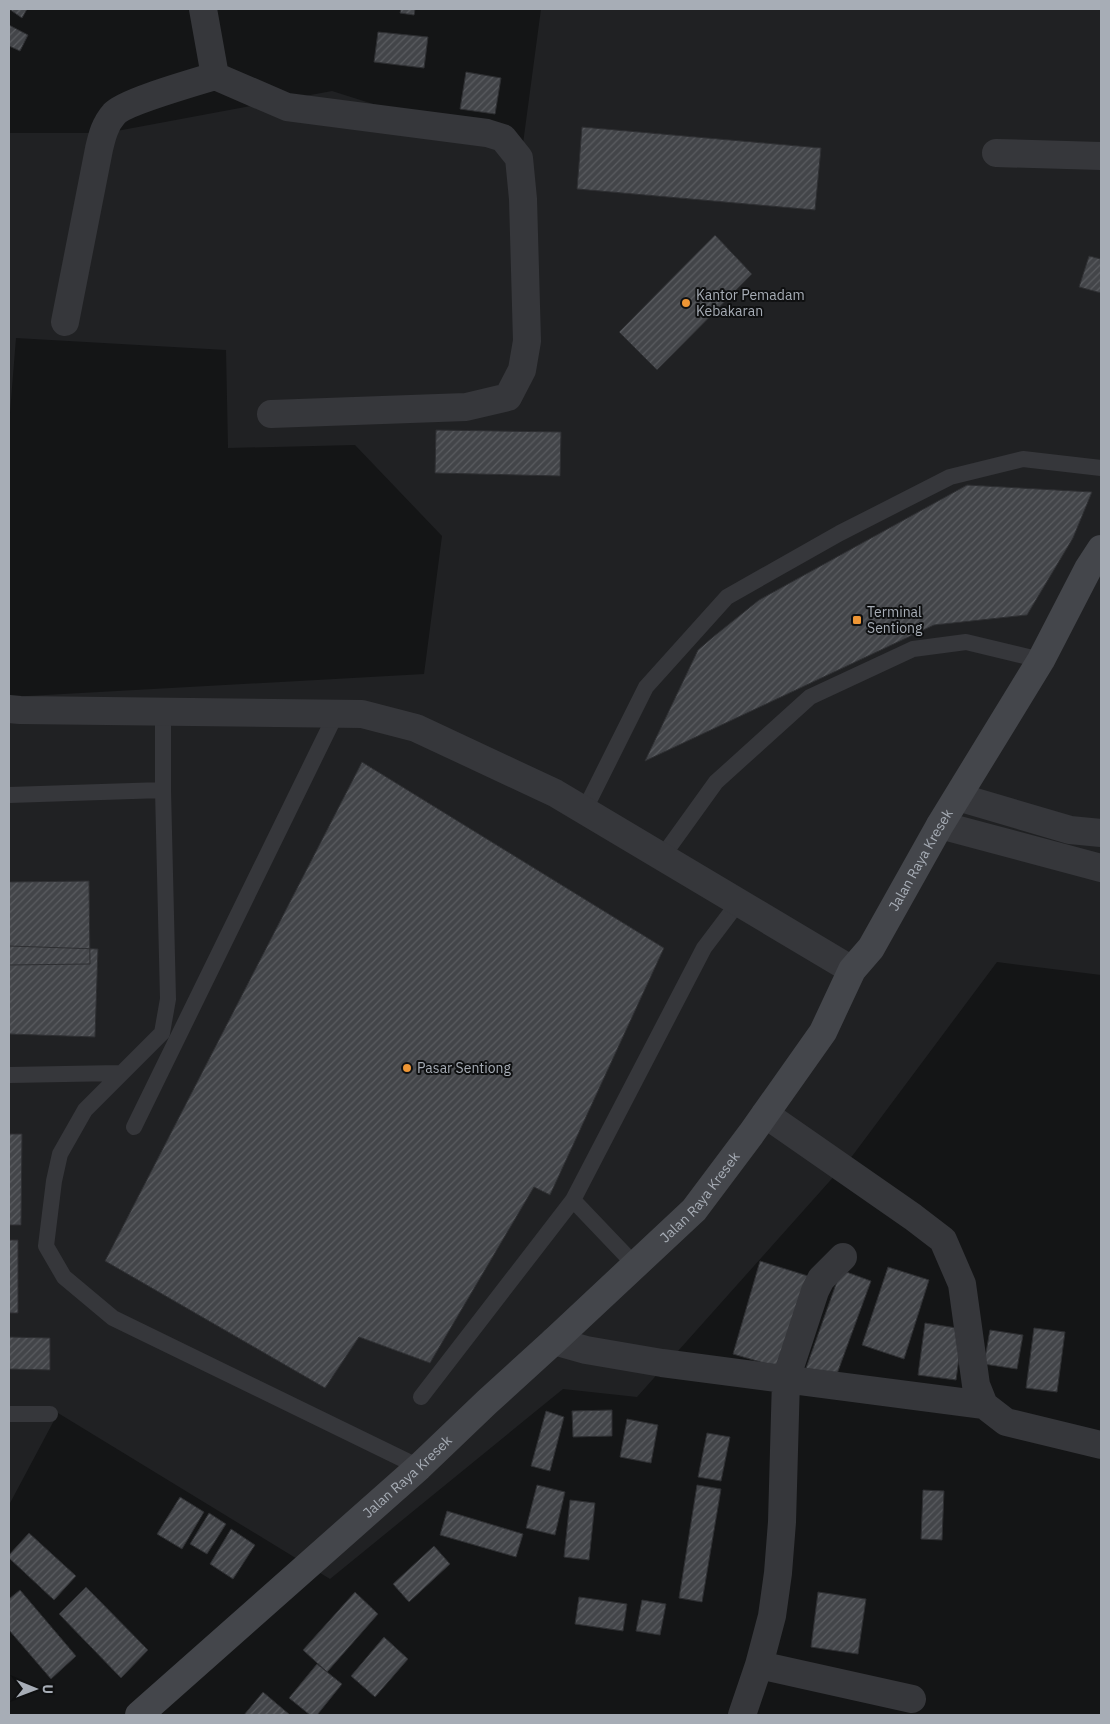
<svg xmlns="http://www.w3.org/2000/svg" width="1110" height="1724" font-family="'IBM Plex Sans',sans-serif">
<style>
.built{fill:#202123}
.building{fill:url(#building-hatch);stroke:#2e2f32}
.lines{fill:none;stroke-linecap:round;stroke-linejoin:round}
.lane{stroke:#36373b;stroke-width:16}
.street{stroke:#36373b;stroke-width:28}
.secondary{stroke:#44464b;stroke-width:28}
.poi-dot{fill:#ee9635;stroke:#0f1011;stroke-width:2}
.labels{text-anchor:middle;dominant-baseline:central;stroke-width:4;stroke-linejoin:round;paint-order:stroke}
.poi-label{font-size:14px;fill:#a7adb6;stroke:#0f1011;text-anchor:start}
.street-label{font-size:14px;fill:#a7adb6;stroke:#0f1011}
</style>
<defs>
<pattern id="building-hatch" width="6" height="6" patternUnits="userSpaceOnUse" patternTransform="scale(1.25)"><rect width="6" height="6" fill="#434549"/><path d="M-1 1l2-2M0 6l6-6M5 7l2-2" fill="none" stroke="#5b5d61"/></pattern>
</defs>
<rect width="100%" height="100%" fill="#141516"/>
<path class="built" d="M541,9h560v966l-104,-13 -144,193 -216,242 -74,-8 -233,190 -272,-166 -49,92v-808l415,-23 18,-138 -87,-91 -127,3 -2,-98 -210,-12 -7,87v-292h97l226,-42 190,60z"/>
<path class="building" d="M9,9h18l-5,9z
M401,9h14l-1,6 -14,-2z
M9,25l19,10 -8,16 -11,-5z
M378,32l50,5 -4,31 -50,-6z
M466,72l35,6 -6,36 -35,-5z
M582,127l239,21 -6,62 -238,-21z
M715,235l37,39 -95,96 -38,-38z
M1089,256l12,3v34l-22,-6z
M436,430l125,2 -1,44 -125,-3z
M967,485l125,7 -19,46 -46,77 -93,10 -289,136 53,-111 15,-13 46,-37z
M362,762l302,186 -114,247 -16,-8 -104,176 -71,-26 -34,51 -220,-127z
M89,881l1,83 -81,1v-83z
M9,946l89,3 -3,88 -86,-3z
M9,1134h13l-1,91h-12z
M9,1240h9v73h-9z
M760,1261l48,15 -27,92 -48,-14z
M888,1267l41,13 -25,79 -42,-14z
M841,1270l30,11 -37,101 -29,-11z
M925,1323l38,6 -7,51 -38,-5z
M1034,1328l31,4 -8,60 -31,-4z
M990,1330l33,5 -6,34 -33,-5z
M9,1337l41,1v32l-41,-1z
M612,1410v26l-39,1 -1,-26z
M546,1411l18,6 -14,54 -19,-5z
M627,1419l31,6 -7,38 -31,-6z
M707,1433l23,4 -9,44 -23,-4z
M537,1485l28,7 -10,43 -29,-7z
M697,1485l24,4 -19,113 -23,-4z
M923,1490l21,1 -2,49 -21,-1z
M180,1497l24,15 -22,37 -25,-15z
M570,1500l25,3 -6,57 -25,-3z
M447,1511l76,23 -7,23 -76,-22z
M209,1513l17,11 -19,30 -17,-10z
M231,1529l24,16 -22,34 -23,-15z
M29,1533l47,43 -22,24 -45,-42v-3z
M434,1546l16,18 -41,38 -16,-18z
M86,1587l62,63 -27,28 -62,-64z
M20,1590l56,66 -25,23 -42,-49v-31z
M355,1592l23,22 -51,58 -24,-22z
M818,1592l48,7 -8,55 -47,-7z
M579,1597l48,7 -4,27 -48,-7z
M642,1600l24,4 -6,31 -24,-4z
M384,1637l24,22 -33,38 -24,-21z
M317,1664l25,20 -25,31h-7l-21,-17z
M263,1692l27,23h-46z"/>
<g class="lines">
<path class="lane" d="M163,711v79
M9,795l154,-5 5,209 -6,34 -77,77 -25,44 -6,27 -8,65 18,31 49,41 306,149
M584,811l62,-124 81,-90 113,-64 110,-56 73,-18 78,9
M662,857l54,-75 94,-85 103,-48 53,-7 75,18
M9,1075l111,-2
M134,1127l202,-413
M573,1200l62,65
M421,1397l152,-197 131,-252 34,-45
M9,1414h41"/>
<path class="street" d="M203,9l12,67 72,31 200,26 16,5 16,20 4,41 4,142 -5,29 -14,27 -42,10 -195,7
M996,153l105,3
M65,322l34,-173c3,-13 6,-25 15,-35 10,-12 82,-32 101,-38
M9,709l11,1 342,4 54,14 139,65 297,177
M958,797l112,33 31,3
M940,825l161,43
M765,1114l148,103 30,23 19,44 14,101 8,20 22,17 95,23
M554,1341l32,9 76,13 322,42
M759,1665l153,34
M742,1715l17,-50 13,-49 6,-43 4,-51 4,-143 29,-88 6,-12 22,-22"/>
<path class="secondary" id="s1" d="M139,1715l280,-248 68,-65 67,-61 140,-131 57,-76 72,-102 29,-62 19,-22 69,-123 101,-165 47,-91 13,-20"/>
</g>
<g class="poi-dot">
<circle cx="686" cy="303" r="5"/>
<rect x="852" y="615" width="10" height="10" rx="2.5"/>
<circle cx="407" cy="1068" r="5"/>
</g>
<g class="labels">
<g class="poi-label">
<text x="696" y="295">Kantor Pemadam<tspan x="696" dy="16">Kebakaran</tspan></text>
<text x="867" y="612">Terminal<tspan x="867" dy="16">Sentiong</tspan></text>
<text x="417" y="1068">Pasar Sentiong</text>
</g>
<g class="street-label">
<text stroke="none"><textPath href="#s1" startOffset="1169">Jalan Raya Kresek</textPath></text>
<text stroke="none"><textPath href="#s1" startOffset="764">Jalan Raya Kresek</textPath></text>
<text stroke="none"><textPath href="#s1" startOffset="359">Jalan Raya Kresek</textPath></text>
</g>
</g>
<rect width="1110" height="1724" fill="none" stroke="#a7adb6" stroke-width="20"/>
<g transform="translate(35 1689) rotate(91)" stroke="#0f1011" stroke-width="4" paint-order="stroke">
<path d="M0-4L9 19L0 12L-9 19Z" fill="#a7adb6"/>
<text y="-8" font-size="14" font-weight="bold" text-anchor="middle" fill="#a7adb6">U</text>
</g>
</svg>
